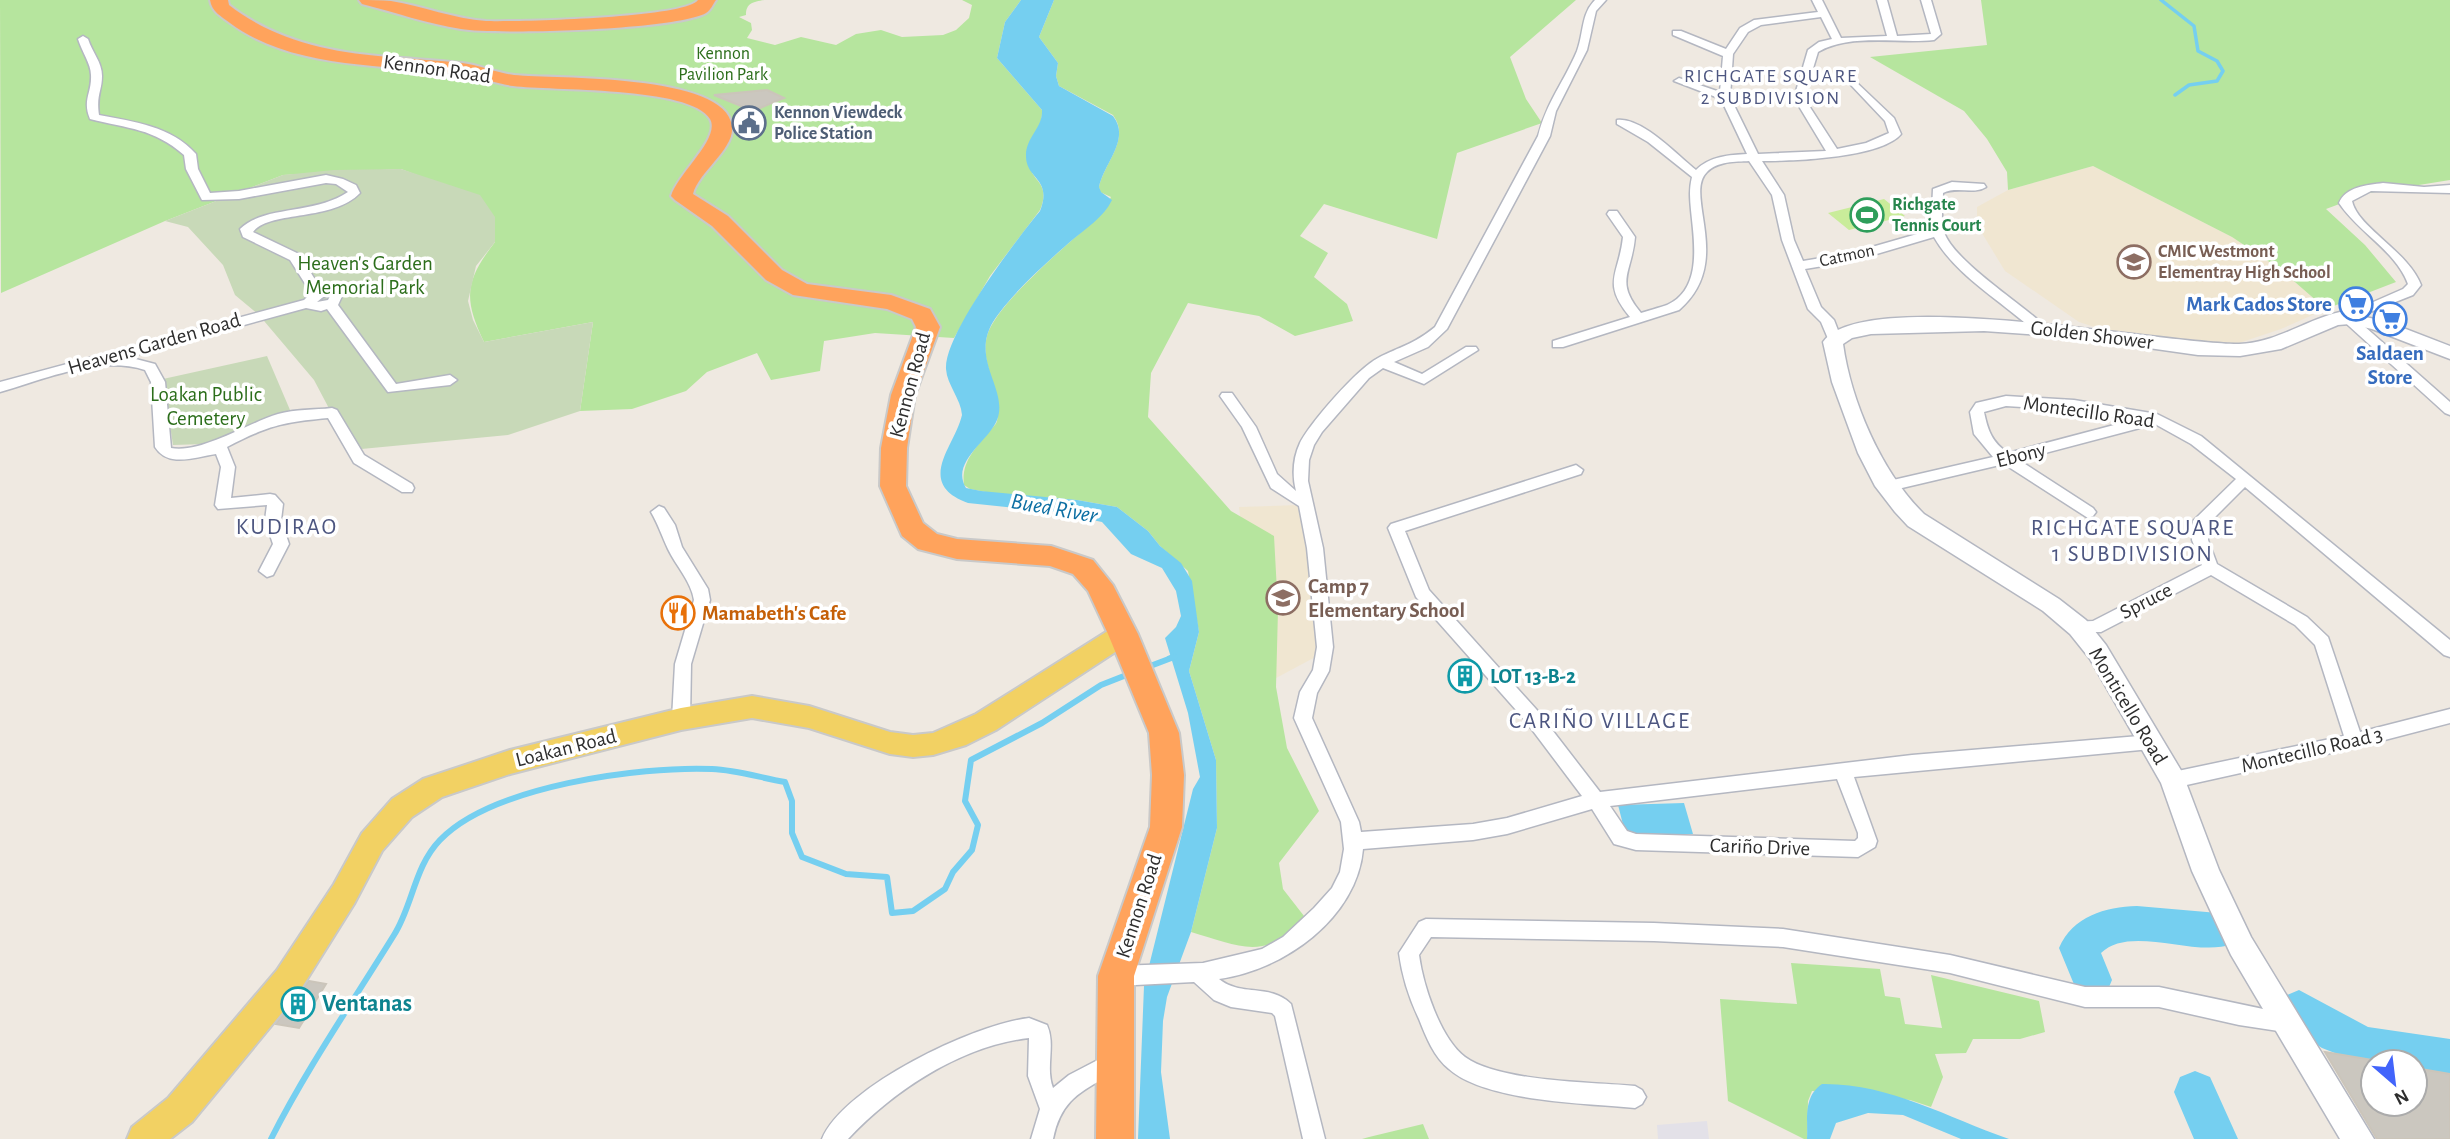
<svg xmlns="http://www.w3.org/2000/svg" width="2450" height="1139" font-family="'Alegreya Sans',sans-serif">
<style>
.industrial{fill:#e3e1e8}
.education{fill:#f0e6d1}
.green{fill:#b6e59e}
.cemetery{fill:#c8d9b8}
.pitch{fill:#c9ec9a}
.water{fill:#75cff0}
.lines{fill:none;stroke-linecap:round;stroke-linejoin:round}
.stream-far2{stroke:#75cff0;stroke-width:3.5}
.stream-far1{stroke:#75cff0;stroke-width:5}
.stream{stroke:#75cff0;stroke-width:6}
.river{fill:#75cff0;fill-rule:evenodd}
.building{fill:#cbc7bf;stroke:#cbc5ba;stroke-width:2}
.street-casing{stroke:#b4b7c1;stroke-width:3}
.secondary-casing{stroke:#b4b7c1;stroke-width:3}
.primary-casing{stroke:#c9c9c9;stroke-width:4}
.highway-casing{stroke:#c9c9c9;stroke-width:4}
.street{fill:#fff;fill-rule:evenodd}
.secondary{fill:#fff;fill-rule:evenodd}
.primary{fill:#f2d163;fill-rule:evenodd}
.highway{fill:#ffa35c;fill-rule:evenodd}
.labels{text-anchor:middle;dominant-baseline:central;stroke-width:7;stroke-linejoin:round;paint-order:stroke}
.far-park-label{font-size:18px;fill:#2c6e1b;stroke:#fff}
.far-service-label{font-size:18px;font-weight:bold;fill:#4e5e75;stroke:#fff;text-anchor:start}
.far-leisure-label{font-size:18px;font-weight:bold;fill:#27864d;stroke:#fff;text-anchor:start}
.far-education-label{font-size:18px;font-weight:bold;fill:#785e54;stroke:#fff;text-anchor:start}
.far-street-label{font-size:18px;fill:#2e2e2e;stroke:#fff}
.far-neighbourhood-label{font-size:19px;letter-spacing:2px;fill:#4d5680;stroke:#fff}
.street-label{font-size:21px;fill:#2e2e2e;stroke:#fff}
.park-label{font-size:21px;fill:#2c6e1b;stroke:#fff}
.shop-label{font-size:21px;font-weight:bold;fill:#366cbe;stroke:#fff;text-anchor:end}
.education-label{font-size:21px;font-weight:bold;fill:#785e54;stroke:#fff;text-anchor:start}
.food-label{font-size:21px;font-weight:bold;fill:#c56008;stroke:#fff;text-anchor:start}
.culture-label{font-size:21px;font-weight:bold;fill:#0d838f;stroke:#fff;text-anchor:start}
.water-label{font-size:23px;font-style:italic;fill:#0d6fa3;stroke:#fff}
.neighbourhood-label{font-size:23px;letter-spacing:2px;fill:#4d5680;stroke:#fff}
.near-culture-label{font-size:24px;font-weight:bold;fill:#0d838f;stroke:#fff;text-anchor:start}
</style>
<rect width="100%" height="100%" fill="#efe9e1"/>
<path class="industrial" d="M1707,1121l2,18h-51l-1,-14z"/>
<path class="education" d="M2093,166l139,71 48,32 46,40 -45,20 -54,18 -108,-12 -40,-13 -74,-51 -28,-46v-18l31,-17z
M1299,505l13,64 9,85 -60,32 -22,-179z"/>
<path class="green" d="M0,0h764c-11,2 -18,3 -18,15l-7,2 12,6 1,7 -5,8 28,7 26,-8 35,8 20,-11 25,-4 21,7 41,-2 13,-5 13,-12 3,-13 -10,-5h59l-16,22 -8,36 45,52c1,22 -15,24 -13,51 1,22 23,20 11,49l-50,66 -36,62 -79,-5 -51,8 -4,30 -49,9 -14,-27 -50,19 -21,19 -54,18 -52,2 13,-89 -109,20c-21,-44 -19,-61 11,-100l-57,-59 -37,-14 -118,6 -118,46 -164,72z
M1054,0h522l-66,57 16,42 16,24 -85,30 -20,86 -113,-35 -24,32 28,17 -14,24 33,27 6,17 -58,15 -36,-20 -71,-13 -37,70 -3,44 83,94 43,25 4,74 -2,77 11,61 32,63 -40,52 4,26 21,27c-36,47 -65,30 -113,16l26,-104 -1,-68 -27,-89 10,-39 -11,-61 -28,-25 -12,-15 -31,-24 -40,-7 -86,-7 -21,-4 -6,-4c-3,-22 10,-35 23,-51 3,-4 9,-9 10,-13 7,-29 -18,-55 -10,-85 7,-27 63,-76 85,-96 16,-14 30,-23 39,-43l-11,-5 -1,-5c5,-24 32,-48 14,-72l-54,-29 -3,-10 2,-13 -19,-26z
M1981,0h469v180l-81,13 -43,16 39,36 31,37 -70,27 -46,-40 -48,-32 -139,-71 -85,24 -1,-18 -20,-33 -23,-28 -94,-54 117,-12z
M1791,963l89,6 5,27 15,2 5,26 37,4 -11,-53 108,26 6,31 -25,7h-47l-7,14 -31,1 8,23 -12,30 -21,-7 -98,-9 -4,10 -1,38h-3l-76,-38 -8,-102 77,5z
M1423,1124l6,15h-67l7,-2z"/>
<path class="cemetery" d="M401,169l79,26 15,22v25l-19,24 -8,35 5,19 11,22 109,-20 -13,89 -72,24 -157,15 -37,-70 -55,-65 -24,-20 -12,-30 -35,-38 -23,-6 118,-46 51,-5z
M267,356l23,54 -85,34 -32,1 -10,-66z"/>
<path class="pitch" d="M1884,199l21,17 -56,14 -21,-17z"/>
<path class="water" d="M1021,0h33l-15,37 19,26 -2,13 3,10 54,30c18,23 -9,47 -14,71l2,5 11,8c-8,17 -27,29 -41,41 -24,21 -61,54 -78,81 -23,38 16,68 4,98 -8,21 -47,42 -31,68l15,3 96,9 40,7 31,24 12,15 21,17 11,18 7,51 -10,39 27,89 1,68 -26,104 -24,65 -4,24 -2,51 9,67h-32l6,-153 49,-197 7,-12 -12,-64 -23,-75 11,-11 5,-11 -5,-25 -14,-23 -31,-14 -29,-32 -48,-10 -86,-9c-54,-20 -13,-57 -6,-88 -1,-16 -15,-30 -16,-46 -2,-35 71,-130 94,-158 13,-33 -14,-31 -14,-55 -1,-18 17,-28 16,-46l-45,-52 8,-36z
M1684,803l9,31 -67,2 -8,-31z
M1822,1084c67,-1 124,33 187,55h-48l-58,-24 -35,-2 -32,10 -6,16h-23c1,-21 -4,-42 15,-55z"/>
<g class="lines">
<path class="stream-far2" d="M2161,0l33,26 4,25 19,10 6,10 -6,10 -28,4 -14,10"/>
<path class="stream-far1" d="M1169,658l6,-2"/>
<path class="stream" d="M1145,668l29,-11
M271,1139c36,-71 81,-136 123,-204 19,-30 20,-68 46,-95 52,-54 199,-74 272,-71 25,1 49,9 73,13l7,19v32l10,24 44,17 41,3 5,36 21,-2 32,-22 8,-17 19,-22 6,-25 -13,-24 6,-41 71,-37 59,-38 28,-11"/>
<path class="river" d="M2137,906l81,7 14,5 5,13 -5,13c-36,14 -102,-20 -131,9l11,27 -6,14 -14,5 -14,-5 -19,-46c14,-32 46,-41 78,-42z
M2299,990l69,37 82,12v42l-35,-6v-13h-42v6l-51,-20 -37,-24 -6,-14 6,-14z
M2195,1071l15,6 28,62h-44l-20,-47 6,-15z"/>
</g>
<path class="building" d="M767,90l17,8 -31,13 -39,-16z
M1474,667l6,16 -25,3 -5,-16z
M309,981l17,3 -27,44 -23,-4z
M2325,1052l48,8v44h42v-36l35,6v65h-73z"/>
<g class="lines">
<defs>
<path id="street" d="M1595,0h11l-10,11 -9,39 -31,61 -6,25 -103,193 -19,18 -34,15 28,12 44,-27h10l2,3 -54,34 -41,-16 -14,10 -47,54 -8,13 -5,15 -1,21 15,67 10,99 -4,24 -12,22 -5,25 47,104 2,10 112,-8 34,-6 75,-22 -58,-77 -108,-122 -28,-69 3,-4 185,-59 7,5 -2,4 -176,57 24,59 107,119 64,83 312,-37 239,-20 6,2 3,5 -3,5 -6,2 -297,28 23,64 -2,6 -17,10 -222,-7 -22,-6 -22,-35 -85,25 -34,6 -110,9c-6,69 -79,121 -144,130 22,18 51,4 72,25l34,135h-22l-28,-123 -3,-3 -41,-6 -17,-7 -20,-18 -78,4 -7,-3 -3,-7 3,-7 7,-3 87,-3 59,-14 21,-12 31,-29 18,-20 8,-16 4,-23 -3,-27 -47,-104 6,-26 13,-22 4,-23 -10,-99 -8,-42 -28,-18 -29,-61 -22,-31 2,-3h10l24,34 21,47 19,17c-4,-16 -3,-33 4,-48 11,-21 57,-74 78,-85 23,-12 35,-13 57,-31l103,-191c9,-35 26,-54 39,-85 7,-19 4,-37 18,-51zM1837,779l21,54v5l-3,3 -219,-7 -9,-3 -17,-25z
M1812,0h10l19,38 46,-2 -10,-36h10l10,36 34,-2 -10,-34h10l10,34 -7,6c-36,4 -84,-7 -116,12l-14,46 33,51 29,-6 23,-10 -4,-12 -35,-37 5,-3 39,37 7,16c-20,24 -108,27 -139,27l22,34 10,45 9,21 48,-8 80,-23 2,-41 19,-7 32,2 2,3c-12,8 -29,-1 -43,6 0,13 -3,27 1,39 9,28 76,71 100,93v6h-10c-32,-30 -78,-55 -100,-94l-81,24 -48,8 16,38 13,13 7,18 -7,4 -5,-1 -8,-19 -13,-13 -26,-69 -10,-45 -23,-34c-13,1 -32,0 -42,11 -24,23 28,90 -28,138l-116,37h-10v-6l77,-24c-29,-35 -11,-42 -7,-80l-16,-23 2,-3h8l18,26c-3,36 -21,44 6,76 9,-3 18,-5 26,-8 36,-16 27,-64 24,-95 -1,-11 -2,-21 1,-33l-44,-35 -31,-18v-4c25,-3 60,35 79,50 14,-14 33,-15 51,-16l-26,-55 -47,-18 5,-3 41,14 3,-36 -50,-21v-4h8l45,18 14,-21 14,-8 64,-8zM1821,17l11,22 -13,3 -11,8 -14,48 32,53 -68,3 -28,-57 3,-43 15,-22 13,-7z
M83,36l5,3c4,13 14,23 14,37 0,15 -6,19 -3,39 36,7 72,11 97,39l2,15 12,24 29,-2 87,-16 17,4 13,6 4,8c-28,29 -90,17 -107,39l46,22 22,35c7,-2 18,-2 22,5l-5,11 58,79 54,-9 7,5 -7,5 -62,7 -61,-83 -6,2 -15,-3 -178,49 27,7 10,18 6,66c29,6 77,-25 107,-34 17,-5 37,-4 54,-6l5,2 27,45 48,29 2,4 -2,4h-10l-48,-29 -26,-45c-45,4 -61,8 -101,29l8,20 -4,31 39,-4 5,1 8,9 -2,16 8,24 -16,31 -6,2 -8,-6 14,-27 -8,-24 2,-15 -49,4 -3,-4 6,-38 -5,-13c-21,3 -48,14 -61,-7l-4,-65 -6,-12c-47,-15 -99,9 -145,22v-10l304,-82 7,-7 -21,-33 -47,-23 -3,-8c24,-24 74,-14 108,-37l-12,-8 -10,-1 -87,16 -37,1 -16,-31 -2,-14c-31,-27 -55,-26 -94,-36 -8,-19 2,-26 1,-44 0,-11 -9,-23 -13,-36zM330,296l-2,4 -11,2 6,-5z
M2383,183l41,4 26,-2v8l-79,-2 -19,10c6,27 56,50 69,84l-8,10 -58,23 95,84v13l-5,-2 -106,-96 64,-28 5,-5c-12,-33 -50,-52 -69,-81 6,-16 28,-18 44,-20z
M2006,396l68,4 83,14 44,22 249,204v17l-6,-2 -199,-168 -36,36 -1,17 9,24 90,53 21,20 32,95 90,-23v14l-96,25 -181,40 -6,-3 -3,-5 3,-5 6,-3 171,-36 -29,-91 -20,-20 -84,-50 -110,57h-29l-2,-5 2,-5 21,-1 109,-56 -10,-25 1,-19 43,-42 -45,-35 -36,-20 -136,36 74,48 3,4 -3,4 -5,2 -84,-54 -119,28 -5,-1 -2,-4 2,-4 113,-26 -19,-23 -4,-22 6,-9zM2006,406l68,4 59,10 -125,33c-16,-11 -20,-22 -24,-41z
M659,506l5,2 11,17 7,22 26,42 2,11 -19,64 -1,55 -3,5 -6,2 -6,-2 -3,-5 3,-55 19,-64c-3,-19 -18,-34 -26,-51 -6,-13 -10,-25 -17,-37z
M1426,919l228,4 129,6 167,26 135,32h74l133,28 3,7 -3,7 -7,3 -46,-7 -80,-18h-74l-135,-34 -167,-26 -129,-6 -223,-4 -12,18c4,30 21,83 46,102 34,25 127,25 170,29l7,4 4,7 -4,7 -7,4c-49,-5 -149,-6 -186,-39 -15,-12 -23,-32 -30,-50 -10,-21 -17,-43 -20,-66l20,-31z
M1029,1018l18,7c9,20 -2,42 6,63l16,-13 46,-24 7,3 3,7c-4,10 -11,12 -20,17 -30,16 -45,27 -52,61h-22l9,-30 -12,-33 1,-38c-68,8 -135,52 -181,101h-26c22,-53 153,-115 207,-121z"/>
<path id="secondary" d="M2340,312l45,9 65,25v13l-78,-30 -22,-5 -12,1 -57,24 -41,7 -42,-1 -127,-18 -87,-6 -113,3 -19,4 -9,6c8,58 39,129 81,170l135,85 27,21 20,25 76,127 37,98 32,67 123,202h-34l-109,-184 -39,-84 -31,-88 -71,-124 -20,-25 -27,-23 -135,-85 -13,-14 -20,-26 -17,-33 -26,-71 -9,-40c39,-58 345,3 416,2 37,-1 66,-24 101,-32z"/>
<path id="primary" d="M1123,624l9,3 4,7 -4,7 -136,89 -30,15 -33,10 -20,2 -23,-3 -81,-26 -57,-10 -71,12 -171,44 -68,23 -30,20 -30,34 -28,53 -55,88 -107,130 -22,17h-43l5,-12 36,-29 109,-128 57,-86 28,-51 30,-34 31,-20 87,-29 171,-42 71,-12 57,10 81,26 23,3 20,-2 43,-19 138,-87z"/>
<path id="highway" d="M210,0h18l1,5c27,21 57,34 91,42 47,11 95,11 142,16 18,2 35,10 52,12 41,4 212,-2 218,51 3,23 -33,45 -39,68l35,22 54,54 25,14 84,11 39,14 10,18 -25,68 -8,53 -1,38 17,37 14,11 20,5 94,7 42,14 20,25 25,49 41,99 5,42 -2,52 -48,149v163h-38l2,-163 52,-149 2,-52 -3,-42 -41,-99 -20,-43 -15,-17 -23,-8 -93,-7 -39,-10 -16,-13 -22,-50 1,-38 10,-53 25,-68 -4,-8 -25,-10 -94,-14 -27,-15 -54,-54 -37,-26 -4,-4c7,-23 50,-58 39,-77 -19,-33 -160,-28 -197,-33 -15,-2 -30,-8 -46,-11 -76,-11 -173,-4 -237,-52 -9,-7 -18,-11 -20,-23z
M359,0c11,0 22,0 32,1 32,5 63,18 95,20 30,1 200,-3 212,-21h18c-3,4 -5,10 -10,13 -30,17 -207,22 -245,16 -33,-5 -67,-17 -99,-25z"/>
</defs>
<use href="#street" class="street-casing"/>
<use href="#secondary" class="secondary-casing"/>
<use href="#primary" class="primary-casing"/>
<use href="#highway" class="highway-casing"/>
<use href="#street" class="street"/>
<use href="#secondary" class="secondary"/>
<use href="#primary" class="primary"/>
<use href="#highway" class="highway"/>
</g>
<defs>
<symbol id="civic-ring" viewBox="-11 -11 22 22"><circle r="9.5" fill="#fff" stroke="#5c6f8a" stroke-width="1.5"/><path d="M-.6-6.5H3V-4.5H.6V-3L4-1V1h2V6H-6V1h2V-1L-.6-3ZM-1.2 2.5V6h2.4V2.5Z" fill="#5c6f8a"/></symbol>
<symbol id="stadium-ring" viewBox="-11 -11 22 22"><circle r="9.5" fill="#fff" stroke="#2e9e5b" stroke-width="1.5"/><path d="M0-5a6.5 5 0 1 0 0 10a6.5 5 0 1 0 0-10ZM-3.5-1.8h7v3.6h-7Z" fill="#2e9e5b"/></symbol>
<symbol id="school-ring" viewBox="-11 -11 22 22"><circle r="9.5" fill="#fff" stroke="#8d6e63" stroke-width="1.5"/><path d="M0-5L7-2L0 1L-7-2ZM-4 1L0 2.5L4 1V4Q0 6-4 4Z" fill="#8d6e63"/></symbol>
<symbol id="supermarket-ring" viewBox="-11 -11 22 22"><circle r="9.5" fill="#fff" stroke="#3f7fe0" stroke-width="1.5"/><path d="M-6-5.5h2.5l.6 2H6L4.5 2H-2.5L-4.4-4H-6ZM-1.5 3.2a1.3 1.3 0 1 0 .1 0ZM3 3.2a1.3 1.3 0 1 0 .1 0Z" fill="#3f7fe0"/></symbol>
<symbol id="restaurant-ring" viewBox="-11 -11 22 22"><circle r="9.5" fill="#fff" stroke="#e8710a" stroke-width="1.5"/><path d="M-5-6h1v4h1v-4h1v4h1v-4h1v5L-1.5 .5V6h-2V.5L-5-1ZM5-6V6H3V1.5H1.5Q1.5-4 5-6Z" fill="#e8710a"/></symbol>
<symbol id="building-ring" viewBox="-11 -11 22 22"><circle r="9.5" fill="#fff" stroke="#0f9aa8" stroke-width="1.5"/><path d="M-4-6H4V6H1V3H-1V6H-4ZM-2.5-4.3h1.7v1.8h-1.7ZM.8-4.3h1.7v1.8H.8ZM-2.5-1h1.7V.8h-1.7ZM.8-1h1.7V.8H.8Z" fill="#0f9aa8"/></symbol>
</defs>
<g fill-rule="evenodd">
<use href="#civic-ring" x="730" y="104" width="38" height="38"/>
<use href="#stadium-ring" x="1848" y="196" width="38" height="38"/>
<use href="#school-ring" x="2115" y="243" width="38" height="38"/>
<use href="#supermarket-ring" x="2337" y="285" width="38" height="38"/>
<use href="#supermarket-ring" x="2371" y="300" width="38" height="38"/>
<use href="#school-ring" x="1264" y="579" width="38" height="38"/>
<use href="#restaurant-ring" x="659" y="594" width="38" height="38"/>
<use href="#building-ring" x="1446" y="657" width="38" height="38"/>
<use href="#building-ring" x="279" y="985" width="38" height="38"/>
</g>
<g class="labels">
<g class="far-park-label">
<text x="723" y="54">Kennon<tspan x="723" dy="21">Pavilion Park</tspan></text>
</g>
<g class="far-service-label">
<text x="774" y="113">Kennon Viewdeck<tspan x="774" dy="21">Police Station</tspan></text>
</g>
<g class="far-leisure-label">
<text x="1892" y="205">Richgate<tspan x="1892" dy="21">Tennis Court</tspan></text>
</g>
<g class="far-education-label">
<text x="2158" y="252">CMIC Westmont<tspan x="2158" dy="21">Elementray High School</tspan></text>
</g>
<g class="far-street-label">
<text transform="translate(1847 256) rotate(-12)">Catmon</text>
</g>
<g class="far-neighbourhood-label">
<text x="1771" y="76">RICHGATE SQUARE<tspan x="1771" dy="22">2 SUBDIVISION</tspan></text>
</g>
<g class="street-label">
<text transform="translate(437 69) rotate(8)">Kennon Road</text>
<text transform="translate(2092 335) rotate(7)">Golden Shower</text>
<text transform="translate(154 344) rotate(-16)">Heavens Garden Road</text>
<text transform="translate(910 385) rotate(-75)">Kennon Road</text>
<text transform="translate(2089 412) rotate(8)">Montecillo Road</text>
<text transform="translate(2021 455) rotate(-14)">Ebony</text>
<text transform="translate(2146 601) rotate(-27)">Spruce</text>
<text transform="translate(2128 706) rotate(59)">Monticello Road</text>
<text transform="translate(566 748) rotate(-14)">Loakan Road</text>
<text transform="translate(2312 750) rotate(-13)">Montecillo Road 3</text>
<text transform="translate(1760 847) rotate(2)">Cariño Drive</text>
<text transform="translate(1139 906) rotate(-72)">Kennon Road</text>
</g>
<g class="park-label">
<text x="365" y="263">Heaven's Garden<tspan x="365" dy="24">Memorial Park</tspan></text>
<text x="206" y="394">Loakan Public<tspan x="206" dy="24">Cemetery</tspan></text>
</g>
<g class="shop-label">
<text x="2332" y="304">Mark Cados Store</text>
<text x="2390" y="353" text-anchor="middle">Saldaen<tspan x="2390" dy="24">Store</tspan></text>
</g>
<g class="education-label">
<text x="1308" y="586">Camp 7<tspan x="1308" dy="24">Elementary School</tspan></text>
</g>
<g class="food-label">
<text x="702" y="613">Mamabeth's Cafe</text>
</g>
<g class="culture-label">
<text x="1490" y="676">LOT 13-B-2</text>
</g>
<g class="water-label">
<text transform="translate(1054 509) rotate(10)">Bued River</text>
</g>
<g class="neighbourhood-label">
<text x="287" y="527">KUDIRAO</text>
<text x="2133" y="528">RICHGATE SQUARE<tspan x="2133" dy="26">1 SUBDIVISION</tspan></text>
<text x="1600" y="721">CARIÑO VILLAGE</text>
</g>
<g class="near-culture-label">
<text x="322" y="1004">Ventanas</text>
</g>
</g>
<g transform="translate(2394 1083) rotate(152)"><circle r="33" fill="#ffffff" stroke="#ababab" stroke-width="2"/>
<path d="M0-5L12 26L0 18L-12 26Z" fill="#4264fb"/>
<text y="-10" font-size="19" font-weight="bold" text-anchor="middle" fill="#2e2e2e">N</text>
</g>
</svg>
